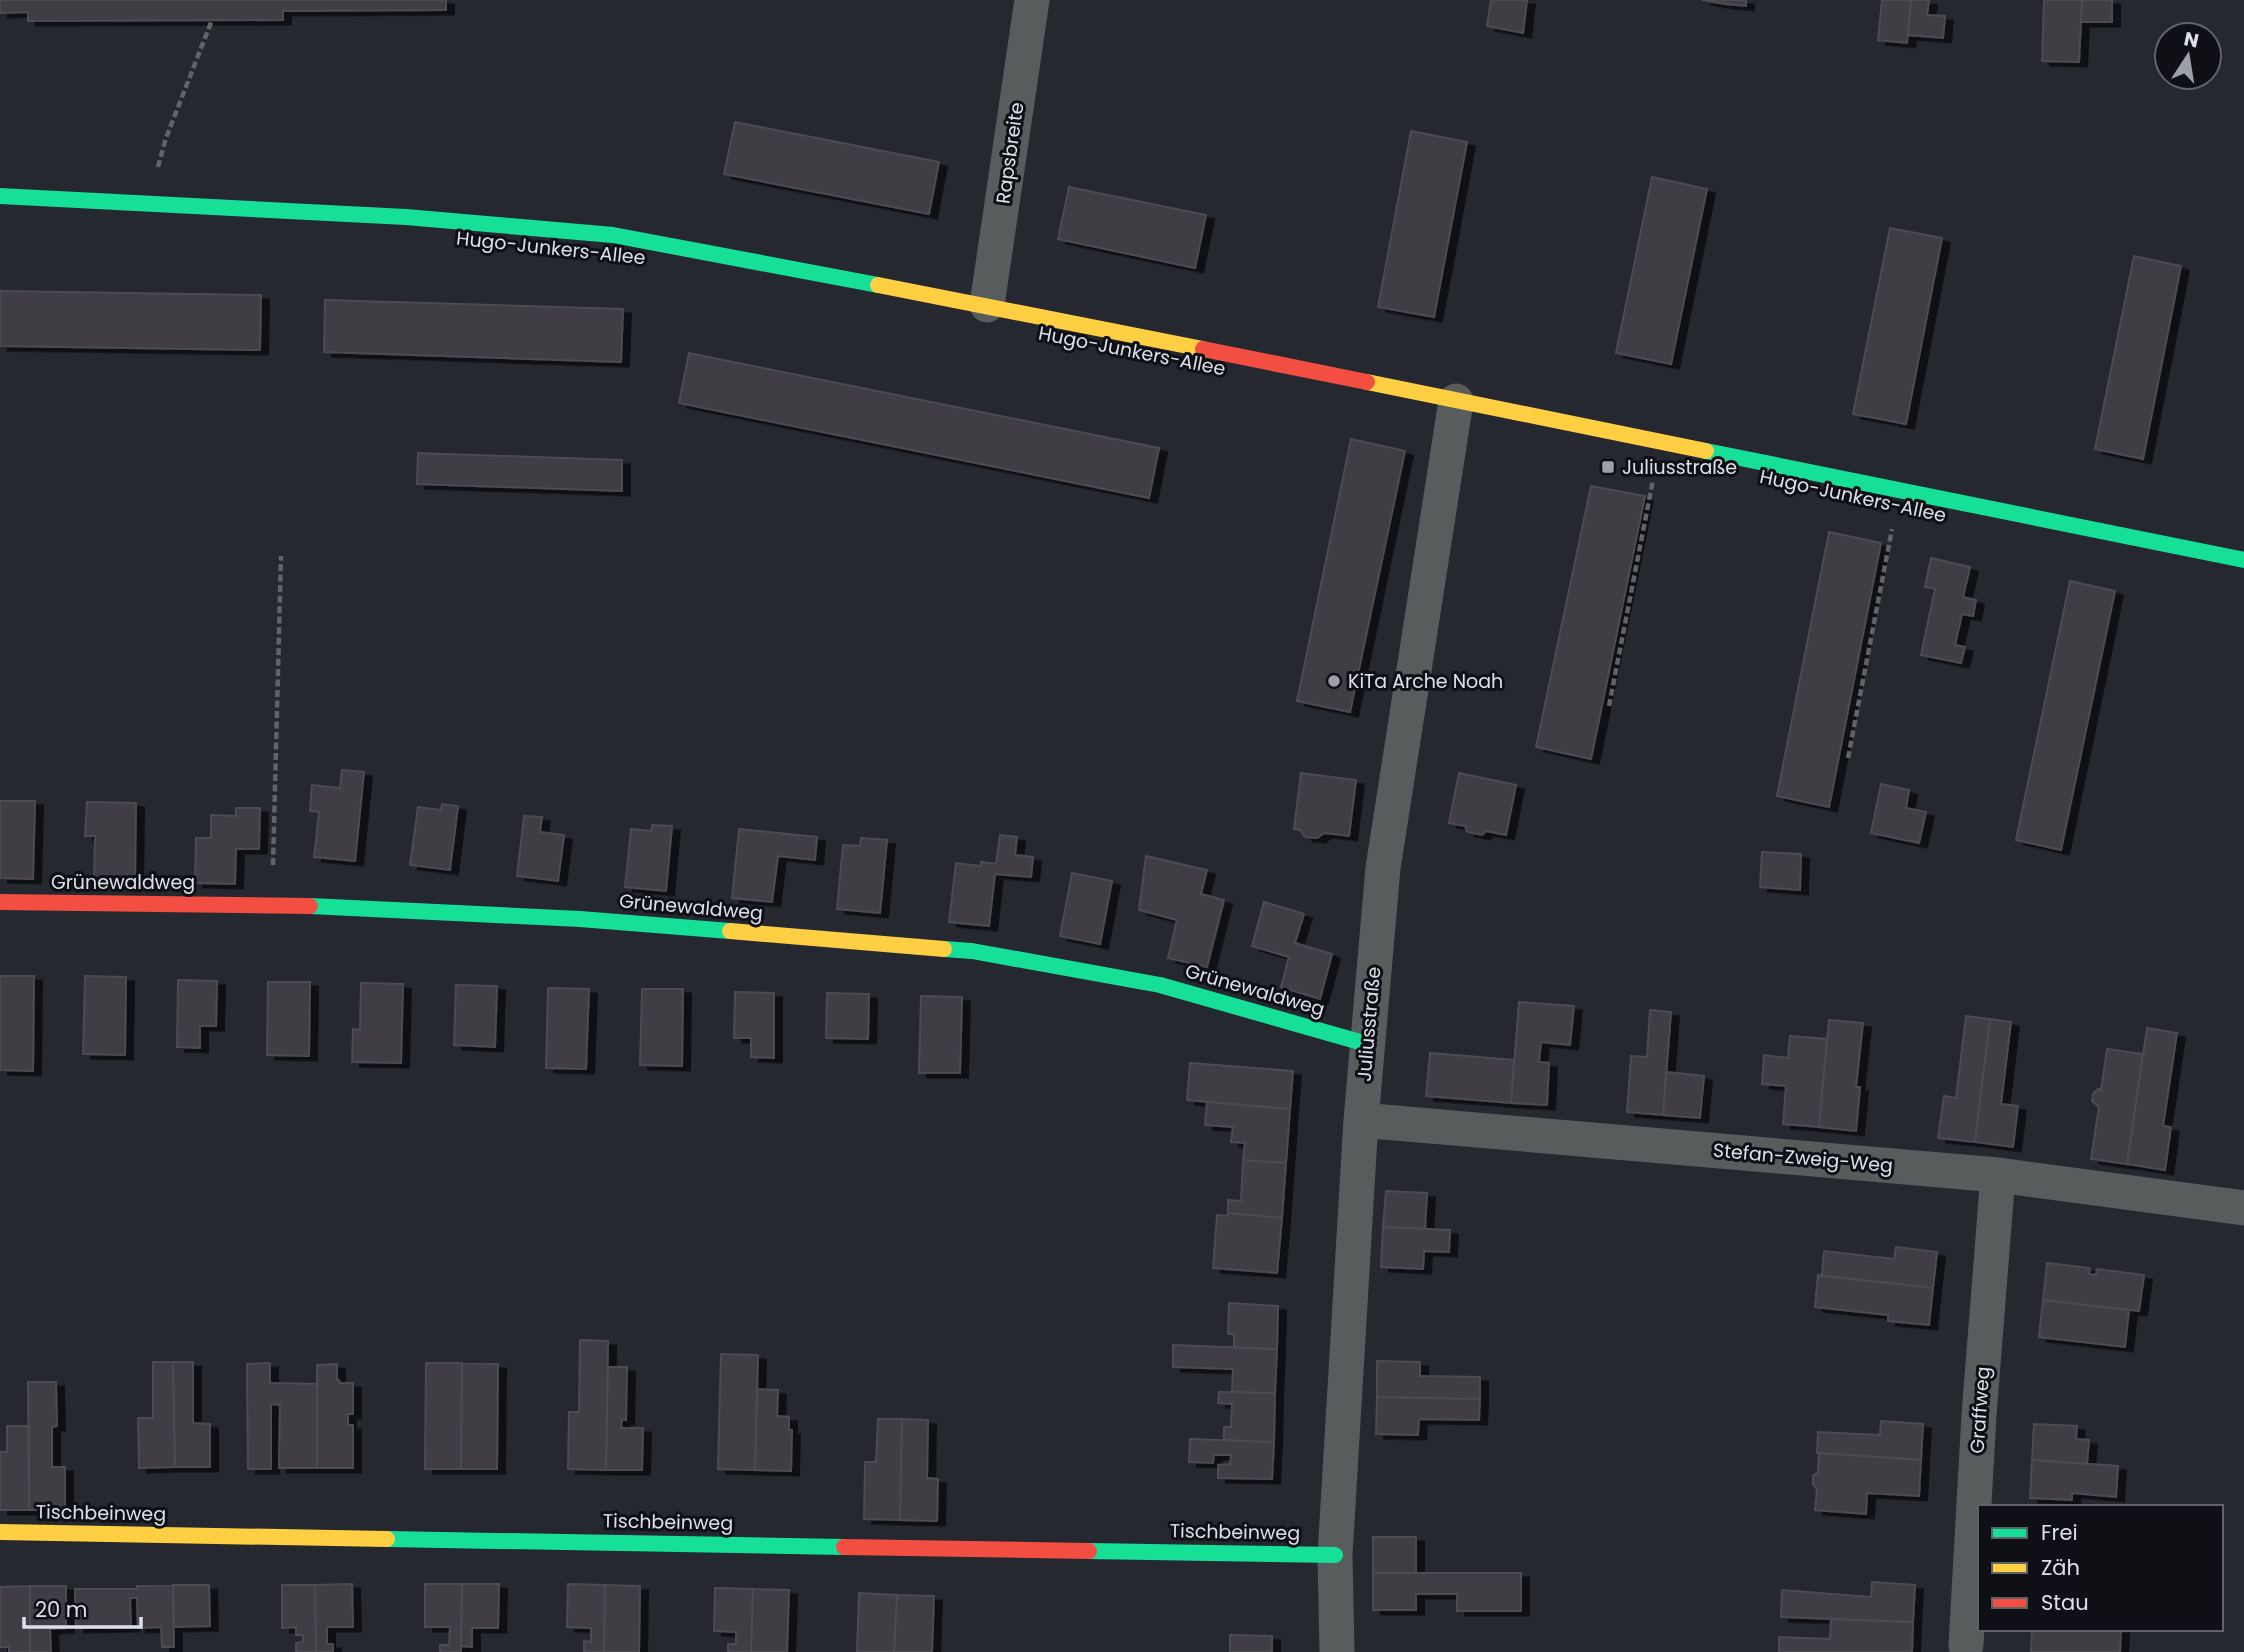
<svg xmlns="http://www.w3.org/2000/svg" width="2244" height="1652" font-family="Poppins,sans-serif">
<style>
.building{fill:#403c45;stroke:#4c4b51;stroke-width:2;filter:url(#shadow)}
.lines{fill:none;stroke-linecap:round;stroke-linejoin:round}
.path{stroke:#616366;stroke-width:4.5;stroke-dasharray:7 3.5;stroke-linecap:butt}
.street{stroke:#585c5d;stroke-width:35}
.fast{stroke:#16e098;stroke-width:16}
.slow{stroke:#ffcf43;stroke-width:16}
.jam{stroke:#f24e42;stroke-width:16}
.poi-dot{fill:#9da0a8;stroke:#0e1016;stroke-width:2.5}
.labels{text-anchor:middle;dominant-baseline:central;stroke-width:6;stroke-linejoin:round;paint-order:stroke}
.street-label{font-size:19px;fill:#dde0e9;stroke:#0e1016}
.poi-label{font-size:19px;fill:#dde0e9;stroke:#0e1016;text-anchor:start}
</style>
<defs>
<filter id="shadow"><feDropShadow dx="8" dy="4.5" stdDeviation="0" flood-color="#0009"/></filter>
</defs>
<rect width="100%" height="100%" fill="#262830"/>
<path class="building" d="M0,0h446v10l-163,1v9l-255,1v-9l-28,1z
M1491,0h36l-4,33 -36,-7z
M1702,0h23v4z
M1725,0h21v6l-21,-2z
M1882,0h29l-4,43 -29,-3z
M1911,0h18l-2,15 18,1 -2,22 -35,-3z
M2044,0h38l-3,62 -37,-1z
M2082,0h30v22h-31z
M735,122l204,40 -10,52 -205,-40z
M1411,131l56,11 -33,175 -56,-10z
M1652,177l55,12 -36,175 -55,-11z
M1069,187l137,28 -11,53 -137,-29z
M1890,228l52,10 -36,186 -53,-10z
M2134,256l47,10 -38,193 -48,-10z
M0,291l261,4 -1,55 -260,-4z
M325,300l298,9 -2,53 -297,-10z
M689,353l470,95 -10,50 -470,-95z
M1351,439l54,12 -55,261 -53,-11z
M418,453l204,7v31l-205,-7z
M1591,486l54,10 -54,263 -55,-12z
M1829,532l52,11 -52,264 -52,-11z
M1931,558l39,9 -7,30 13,3 -3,16 -11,-2 -7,31 10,2 -4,16 -40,-8 14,-66 -10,-2z
M2070,581l45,10 -54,259 -45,-10z
M342,770l22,2 -9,89 -41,-4 5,-45 -9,-1 2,-26 28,3z
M1301,773l55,7 -7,56 -25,-3 -7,5 -12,-1 -5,-7 -6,-1z
M1459,773l57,12 -10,50 -20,-4 -4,4 -15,-3 -2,-6 -16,-3z
M1881,784l28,6 -3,18 20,4 -7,31 -48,-10z
M0,801h35l-2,78 -33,-1z
M87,802l49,1 -1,78 -41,-1 1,-44h-10z
M442,804l16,2 -8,64 -40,-5 8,-58 23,3z
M236,808h24l-1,41h-23l-1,35 -40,-1 1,-45h15v-23l25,1z
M524,816l18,1 -2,15 24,3 -6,46 -41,-5z
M652,825l20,1 -6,65 -41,-4 6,-58 20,2z
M739,829l78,8 -2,23 -37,-4 -6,46 -40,-4z
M1000,835l17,2 -2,18 18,2 -2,20 -36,-3 -6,52 -40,-4 7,-59 25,3v-4l15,2z
M861,838l26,2 -7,73 -43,-4 6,-64 17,1z
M1762,852l39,2 -1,36 -40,-3z
M1146,856l61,14 -6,24 23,6 -17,67 -39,-9 9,-38 -38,-10z
M1072,873l40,8 -12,63 -40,-8z
M1264,902l40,12 -9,29 37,11 -12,45 -39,-12 8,-30 -37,-11z
M0,976h34l-1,95 -33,-1z
M85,976l41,1 -1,78 -42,-1z
M178,980l39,1 -1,45h-16v22l-23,-1z
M268,982h42l-1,74 -42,-1z
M361,983l42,1 -2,79 -49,-1 1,-33 7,1z
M456,985l41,1 -2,61 -41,-2z
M548,988l41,1 -3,80 -40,-1z
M642,989h41l-1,77 -42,-1z
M735,992l39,1v65l-23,-1v-19h-17z
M827,993l42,1 -1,45 -42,-1z
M921,996l41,1 -2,76h-41z
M1519,1002l55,4 -4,39 -29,-3 -2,20 10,1 -2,42 -36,-2z
M1650,1010l21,2 -8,103 -36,-3 4,-56 16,1z
M1966,1016l24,3 -15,123 -37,-4 6,-42 12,2z
M1990,1019l21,3 -10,82 17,2 -5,41 -38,-5z
M1829,1020l34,3 -7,64h4l-4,44 -37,-4z
M2147,1028l30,5 -14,93 8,1 -6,43 -38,-6z
M1790,1036l37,3 -8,88 -36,-3 3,-38 -24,-2 2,-29 24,3z
M2107,1049l36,5 -16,110 -36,-5 8,-52 -7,-6 1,-7 5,-5 3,1z
M1430,1053l84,7 -3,43 -85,-7z
M1190,1063l103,8 -3,38 -103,-9z
M1666,1072l38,4 -4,42 -37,-3z
M1207,1102l83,7 -4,54 -43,-3 2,-17 -14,-1 2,-15 -28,-2z
M1243,1160l43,3 -4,55 -54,-5v-13l13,1z
M1386,1191l41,2 -2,36 -42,-2z
M1228,1213l54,5 -5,55 -64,-5 4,-53 10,1z
M1383,1227l67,3 -1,22 -25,-1 -1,18 -42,-2z
M1896,1247l41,5 -4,36 -111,-12 2,-25 70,8z
M2047,1263l43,5 -1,6 7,1 1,-6 47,6 -5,36 -96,-11z
M1818,1275l115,13 -4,37 -41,-4v-6l-73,-8z
M2043,1300l86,10 -4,37 -86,-10z
M1229,1303l49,3 -1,43 -43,-1v-14h-6z
M580,1340l28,1 -2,129 -38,-1 1,-57h10z
M1173,1345l104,4 -2,44 -43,-1 1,-23 -60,-2z
M721,1354l37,1 -3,115 -37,-1z
M1377,1361l43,1v14l60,1v22l-103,-2z
M153,1362h20l2,105 -36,1 -1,-50h15z
M173,1362h20v61l17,1v43h-35z
M270,1363v20l47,1v84h-38l1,-63 -9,-1v65h-23l-1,-105z
M426,1363h36l-1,106h-36z
M462,1363l36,1 -1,105h-36z
M337,1364v16h2l1,3h13v31h-5v11h5v43h-36v-103z
M608,1367h19l-1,53 -4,-1 -1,9h22l-1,42h-36z
M28,1382h28l1,44 -5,1v40h13v43h-36z
M757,1389l21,1 -1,26 12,1v13h3l-1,41 -36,-1z
M1219,1392l56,1 -1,49 -50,-2v-13h7l1,-23 -14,-1z
M1377,1397l103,2 -1,21 -60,-1 -1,16 -42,-1z
M878,1419h24l-2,101 -36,-1 1,-57h11z
M902,1419l26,1 -1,58 11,1 -1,42 -37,-1z
M1881,1421l42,3 -2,36 -104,-7 1,-21 62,3z
M2034,1424l43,2 -1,13 13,1 -2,24 -55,-4z
M7,1426h22v84h-29v-58h7z
M1190,1439l84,3 -2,37 -54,-1v-13l12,-1 1,-9h-17l-1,8 -24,-1z
M1819,1453l102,7 -2,36 -52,-3 -1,21 -51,-4 2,-21 -4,-4v-9l5,-4z
M2032,1460l86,6 -2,31 -44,-4v7l-42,-2z
M1373,1537h43v36h-43z
M1373,1573h148v38h-64v-17h-41v16h-43z
M1872,1582l43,3 -2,37 -132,-5 1,-27 89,7z
M352,1584l1,43h-26v17h6v8h-17l-1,-67z
M425,1584h37l-1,68h-21v-7h9l1,-18h-25z
M462,1584h37l-1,44h-26v19l-11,-1z
M568,1584l37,1 -1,67h-20v-11l7,1v-14l-24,-1z
M173,1585l1,62h-12l-1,-20 -23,1 -1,-30h-7l1,29 -55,1 -1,-39h62v-3z
M173,1585h36l1,41 -36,1z
M282,1585h33l1,67h-20v-9l7,-1v-7h-7v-8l-14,1z
M605,1585l35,1 -1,66h-35z
M30,1586v66h-21v-5h-9v-60z
M30,1586h36v42l-16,1 1,23h-21z
M715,1588l38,1 -2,63h-23v-8h8v-12l-22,-1z
M753,1589l36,1 -2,62h-36z
M859,1593l38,2 -3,57h-37z
M897,1595l37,1 -2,56h-38z
M1831,1619l82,3 -1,30h-133v-15l51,2z
M2032,1629h89l-1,23h-89z
M1230,1635l42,1v16h-42z"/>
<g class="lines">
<path class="path" d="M158,167l8,-29 46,-118
M1609,706l44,-226
M1848,758l44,-229
M273,865l8,-309"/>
<path class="street" d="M987,305l45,-305
M1361,1120l637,55 246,33
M1966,1645l13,-230 19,-240
M1337,1652l-2,-97 26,-435 22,-252 73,-467"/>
<path class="fast" d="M0,196l406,21 207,18 265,50
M1706,451l538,109
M310,906l270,13 150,12
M944,949l28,2 188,34 207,59
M387,1539l457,8
M1089,1551l246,4"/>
<path class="slow" d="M878,285l325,64
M1367,382l339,69
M730,931l214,18
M0,1532l387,7"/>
<path class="jam" d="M1203,349l164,33
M0,902l310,4
M844,1547l245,4"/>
</g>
<g class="poi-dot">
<rect x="1601" y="460" width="14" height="14" rx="3.5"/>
<circle cx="1334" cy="681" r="7"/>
</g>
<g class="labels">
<g class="street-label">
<text transform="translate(1010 153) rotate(-82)">Rapsbreite</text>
<text transform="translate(551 248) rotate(6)">Hugo-Junkers-Allee</text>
<text transform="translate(1132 351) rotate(11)">Hugo-Junkers-Allee</text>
<text transform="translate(1853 496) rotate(12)">Hugo-Junkers-Allee</text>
<text x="123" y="882">Grünewaldweg</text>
<text transform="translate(691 907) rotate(5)">Grünewaldweg</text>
<text transform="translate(1255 990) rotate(16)">Grünewaldweg</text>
<text transform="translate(1369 1024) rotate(-85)">Juliusstraße</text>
<text transform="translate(1803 1158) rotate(5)">Stefan-Zweig-Weg</text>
<text transform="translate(1980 1410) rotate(-86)">Graffweg</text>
<text transform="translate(101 1513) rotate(1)">Tischbeinweg</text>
<text transform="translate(668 1522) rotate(1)">Tischbeinweg</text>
<text transform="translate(1235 1532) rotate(1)">Tischbeinweg</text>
</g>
<g class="poi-label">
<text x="1622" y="467">Juliusstraße</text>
<text x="1348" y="681">KiTa Arche Noah</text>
</g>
</g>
<rect x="1978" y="1505" width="245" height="126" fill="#0e1016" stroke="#61636a" stroke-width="2"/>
<rect x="1992" y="1528" width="35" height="10" fill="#16e098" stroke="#61636a" stroke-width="2"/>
<text x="2041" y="1540" font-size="21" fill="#dde0e9">Frei</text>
<rect x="1992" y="1563" width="35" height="10" fill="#ffcf43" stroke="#61636a" stroke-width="2"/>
<text x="2041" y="1575" font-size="21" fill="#dde0e9">Zäh</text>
<rect x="1992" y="1598" width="35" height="10" fill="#f24e42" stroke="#61636a" stroke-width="2"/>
<text x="2041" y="1610" font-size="21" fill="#dde0e9">Stau</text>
<g transform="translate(2188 56) rotate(12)"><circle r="33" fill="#0e1016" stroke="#61636a" stroke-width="2"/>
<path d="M0-5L12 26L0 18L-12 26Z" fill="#9da0a8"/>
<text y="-10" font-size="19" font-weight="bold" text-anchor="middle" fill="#dde0e9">N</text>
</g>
<path d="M24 1617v10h117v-10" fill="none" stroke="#dde0e9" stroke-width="3.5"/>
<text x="35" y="1617" font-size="21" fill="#dde0e9" stroke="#0e1016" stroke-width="5" paint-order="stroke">20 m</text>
</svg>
